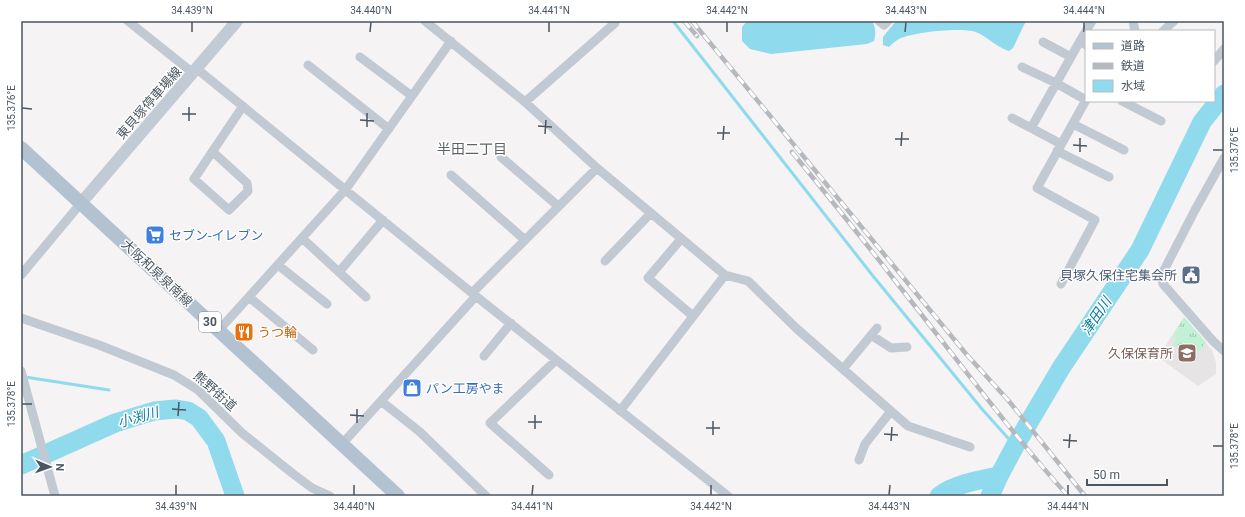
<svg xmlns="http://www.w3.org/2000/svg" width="1245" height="517" font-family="Roboto,'Noto Sans JP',sans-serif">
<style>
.education{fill:#e6e4e5}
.park{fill:url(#park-tufts)}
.water{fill:#90daee}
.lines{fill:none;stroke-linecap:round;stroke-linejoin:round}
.stream{stroke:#90daee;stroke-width:3}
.river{stroke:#90daee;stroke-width:19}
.street{stroke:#c1cad2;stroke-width:9}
.secondary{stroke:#c1cbd6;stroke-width:12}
.primary{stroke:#b3c2d1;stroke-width:14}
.rail-casing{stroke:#b5b8bd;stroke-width:4.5}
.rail{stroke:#fff;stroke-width:3;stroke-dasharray:9;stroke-linecap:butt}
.ticks{fill:none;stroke:#4a5661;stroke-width:1.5}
.labels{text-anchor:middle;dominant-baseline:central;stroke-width:3;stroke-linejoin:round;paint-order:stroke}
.shield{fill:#fff;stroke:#808990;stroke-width:1}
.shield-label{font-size:12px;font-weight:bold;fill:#4a5661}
.street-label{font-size:13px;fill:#4a5661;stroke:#fff}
.shop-label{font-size:13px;fill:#366cbe;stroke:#fff;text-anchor:start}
.service-label{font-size:13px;fill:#4e5e75;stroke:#fff;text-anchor:end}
.food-label{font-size:13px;fill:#c56008;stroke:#fff;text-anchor:start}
.education-label{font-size:13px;fill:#785e54;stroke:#fff;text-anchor:end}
.neighbourhood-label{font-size:14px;fill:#5f6368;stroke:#fff}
.water-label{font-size:14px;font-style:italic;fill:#0c7c9b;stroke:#fff}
.neatline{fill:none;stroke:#4a5661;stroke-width:1.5}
.ticks-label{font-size:10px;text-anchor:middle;fill:#4a5661}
</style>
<defs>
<pattern id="park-tufts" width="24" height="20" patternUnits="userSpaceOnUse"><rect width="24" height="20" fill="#c3f1d5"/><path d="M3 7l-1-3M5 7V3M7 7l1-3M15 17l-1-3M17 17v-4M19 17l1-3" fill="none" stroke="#a0c6b0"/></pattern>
</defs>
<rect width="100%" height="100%" fill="#f5f3f3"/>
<path class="education" d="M1184,317l28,33 4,13v11l-18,12 -40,-29z"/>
<path class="park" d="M1184,317l22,25 -12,16h-4l-17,-13 3,-5 -4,-3z"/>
<path class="water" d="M747,21h125c4,7 4,12 2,20l-7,3 -96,10 -21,-5 -8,-8v-14z
M896,21h130l-13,27 -4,3c-13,-4 -21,-14 -33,-19 -15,-5 -63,0 -77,7 -4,2 -7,5 -10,8l-6,-2v-8z"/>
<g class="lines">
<path class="stream" d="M673,21l200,255 109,133 33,37
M25,377l84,13"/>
<path class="river" d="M21,465l94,-42 39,-12 22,-2 12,2 11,7 17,23 19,55
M939,496c16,-12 40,-16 60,-20
M990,496l9,-20 16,-30 46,-78 79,-118 62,-128 22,-28"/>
<path class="street" d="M128,21l65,52
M425,21l100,81 72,66 128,107 23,6 48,47 112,98 62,21
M879,21l5,4 4,-4
M1133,21l2,10
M1163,31l11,-10
M1043,42l28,15
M1086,45l-6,-4 12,-20
M360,57l52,39
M1214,61l10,-12
M308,65l81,64
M1022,67l34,16 30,17
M197,69l275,224 256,203
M1122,101l39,20
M525,102l90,-79 -2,-2
M1012,118l19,10
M1073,124l51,26
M1061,144l-30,-16 49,-87
M1057,151l52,26
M213,152l34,31 1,8 -19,19 -35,-31 49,-73
M501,157l57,49
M1224,158l-29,52 -34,66 2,8 50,57 11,10
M451,175l74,65
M302,238l64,59
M681,239l-33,39 45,38
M605,261l46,-48
M278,265l49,39
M339,272l44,-52
M21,275l60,-72
M1061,284l34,-64 -58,-32 49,-88
M472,293l125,-125
M249,297l64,53
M21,318l78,27 75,30 24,15 44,43 50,40 20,15 18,8
M219,330l127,-141 105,-148
M871,335l20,13 16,-1
M484,356l27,-33
M843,369l34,-41
M21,371l34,125
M381,401l39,31 66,64
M620,411l105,-136
M342,444l134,-148
M859,460l6,-16 26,-33
M549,475l-59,-52 66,-63"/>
<path class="secondary" d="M81,203l156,-182"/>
<path class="primary" d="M21,148l377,348"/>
<defs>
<path id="rail" d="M684,21l13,15
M692,21l275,334 41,45 77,96
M792,152c35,43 70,86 104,130 57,72 111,146 172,214"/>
</defs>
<use href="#rail" class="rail-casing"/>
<use href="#rail" class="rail"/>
</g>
<path class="ticks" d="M192,32v-10M370,32l1,-10M549,32v-10M727,32v-10M905,32l1,-10M1084,32v-10M22,108l10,1M182,114h14M360,120l14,1M189,121v-14M538,126l14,1M367,127v-14M717,133h13M545,134l1,-14M895,139h14M723,140l1,-14M1073,145l14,1M901,146l1,-14M1213,150h10M1080,152v-14M22,404h10M172,409l14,1M350,415l14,1M178,416l1,-14M528,422h14M357,423v-14M706,428h14M535,429v-14M884,434l14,1M713,435v-14M1063,440l14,1M891,441l1,-14M1213,446h10M1069,448l1,-14M176,495v-10M354,495v-10M532,495l1,-10M711,495v-10M889,495l1,-10M1068,495v-10"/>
<defs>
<symbol id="supermarket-square" viewBox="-11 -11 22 22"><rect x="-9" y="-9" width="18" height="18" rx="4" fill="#3f7fe0" stroke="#fff"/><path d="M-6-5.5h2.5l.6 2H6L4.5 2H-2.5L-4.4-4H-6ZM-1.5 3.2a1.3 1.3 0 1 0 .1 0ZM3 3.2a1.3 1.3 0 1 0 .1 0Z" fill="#fff"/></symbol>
<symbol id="civic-square" viewBox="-11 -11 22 22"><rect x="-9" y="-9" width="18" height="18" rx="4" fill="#5c6f8a" stroke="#fff"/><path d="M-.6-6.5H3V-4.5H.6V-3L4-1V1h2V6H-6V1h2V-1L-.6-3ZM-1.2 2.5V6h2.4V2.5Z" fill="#fff"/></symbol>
<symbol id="restaurant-square" viewBox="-11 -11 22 22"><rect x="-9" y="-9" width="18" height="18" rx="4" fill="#e8710a" stroke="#fff"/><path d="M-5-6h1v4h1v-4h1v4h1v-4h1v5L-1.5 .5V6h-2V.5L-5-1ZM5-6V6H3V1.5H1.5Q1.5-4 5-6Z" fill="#fff"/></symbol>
<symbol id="school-square" viewBox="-11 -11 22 22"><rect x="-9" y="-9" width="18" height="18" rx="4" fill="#8d6e63" stroke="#fff"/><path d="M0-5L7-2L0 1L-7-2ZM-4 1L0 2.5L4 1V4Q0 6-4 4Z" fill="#fff"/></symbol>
<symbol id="shop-square" viewBox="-11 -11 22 22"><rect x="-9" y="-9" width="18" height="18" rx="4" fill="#3f7fe0" stroke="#fff"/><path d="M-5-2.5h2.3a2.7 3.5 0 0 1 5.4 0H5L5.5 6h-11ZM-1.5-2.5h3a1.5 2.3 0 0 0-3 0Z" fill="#fff"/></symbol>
</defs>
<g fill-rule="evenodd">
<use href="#supermarket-square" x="144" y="224" width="22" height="22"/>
<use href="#civic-square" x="1180" y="264" width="22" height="22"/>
<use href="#restaurant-square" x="233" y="321" width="22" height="22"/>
<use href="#school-square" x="1176" y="342" width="22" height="22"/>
<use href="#shop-square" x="401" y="377" width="22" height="22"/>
</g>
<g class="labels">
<rect class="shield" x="199" y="312" width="22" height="20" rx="3"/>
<g class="shield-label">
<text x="210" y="322">30</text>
</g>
<g class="street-label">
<text transform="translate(149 103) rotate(-49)">東貝塚停車場線</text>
<text transform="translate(157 273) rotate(43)">大阪和泉泉南線</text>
<text transform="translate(215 391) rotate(41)">熊野街道</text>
</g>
<g class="shop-label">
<text x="169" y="235">セブン-イレブン</text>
<text x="426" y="388">パン工房やま</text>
</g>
<g class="service-label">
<text x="1177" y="275">貝塚久保住宅集会所</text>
</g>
<g class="food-label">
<text x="258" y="332">うつ輪</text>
</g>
<g class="education-label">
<text x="1173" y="353">久保保育所</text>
</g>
<g class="neighbourhood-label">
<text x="472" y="149">半田二丁目</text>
</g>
<g class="water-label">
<text transform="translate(1096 316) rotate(-56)">津田川</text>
<text transform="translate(138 417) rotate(-16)">小渕川</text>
</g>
</g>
<rect width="1245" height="517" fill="none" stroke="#ffffff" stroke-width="44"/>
<rect x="1085" y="30" width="130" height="72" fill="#ffffff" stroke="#b7bbc0"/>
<rect x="1093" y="43" width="20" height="6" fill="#b3c2d1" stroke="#b7bbc0"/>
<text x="1121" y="50" font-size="12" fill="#4a5661">道路</text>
<rect x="1093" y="63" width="20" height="6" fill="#b5b8bd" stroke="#b7bbc0"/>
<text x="1121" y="70" font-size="12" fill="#4a5661">鉄道</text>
<rect x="1093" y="80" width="20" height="12" fill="#90daee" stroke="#b7bbc0"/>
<text x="1121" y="90" font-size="12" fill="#4a5661">水域</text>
<g transform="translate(50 467) rotate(92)" stroke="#ffffff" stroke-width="3" paint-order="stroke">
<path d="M0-3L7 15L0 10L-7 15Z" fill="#4a5661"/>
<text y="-6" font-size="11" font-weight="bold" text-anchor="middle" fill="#4a5661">N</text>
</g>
<path d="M1087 479v6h80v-6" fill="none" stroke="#4a5661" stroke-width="2"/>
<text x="1093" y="479" font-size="12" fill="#4a5661" stroke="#ffffff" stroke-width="3" paint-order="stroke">50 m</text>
<rect x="22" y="22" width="1201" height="473" class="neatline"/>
<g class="ticks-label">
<text x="192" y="14">34.439°N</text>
<text x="371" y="14">34.440°N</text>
<text x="549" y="14">34.441°N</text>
<text x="727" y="14">34.442°N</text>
<text x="906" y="14">34.443°N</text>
<text x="1084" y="14">34.444°N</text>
<text transform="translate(11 108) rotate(-90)" y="4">135.376°E</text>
<text transform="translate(1234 150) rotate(-90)" y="4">135.376°E</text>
<text transform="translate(11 404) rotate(-90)" y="4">135.378°E</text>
<text transform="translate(1234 446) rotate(-90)" y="4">135.378°E</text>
<text x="176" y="510">34.439°N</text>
<text x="354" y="510">34.440°N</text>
<text x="532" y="510">34.441°N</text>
<text x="711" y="510">34.442°N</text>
<text x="889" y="510">34.443°N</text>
<text x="1068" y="510">34.444°N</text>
</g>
</svg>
